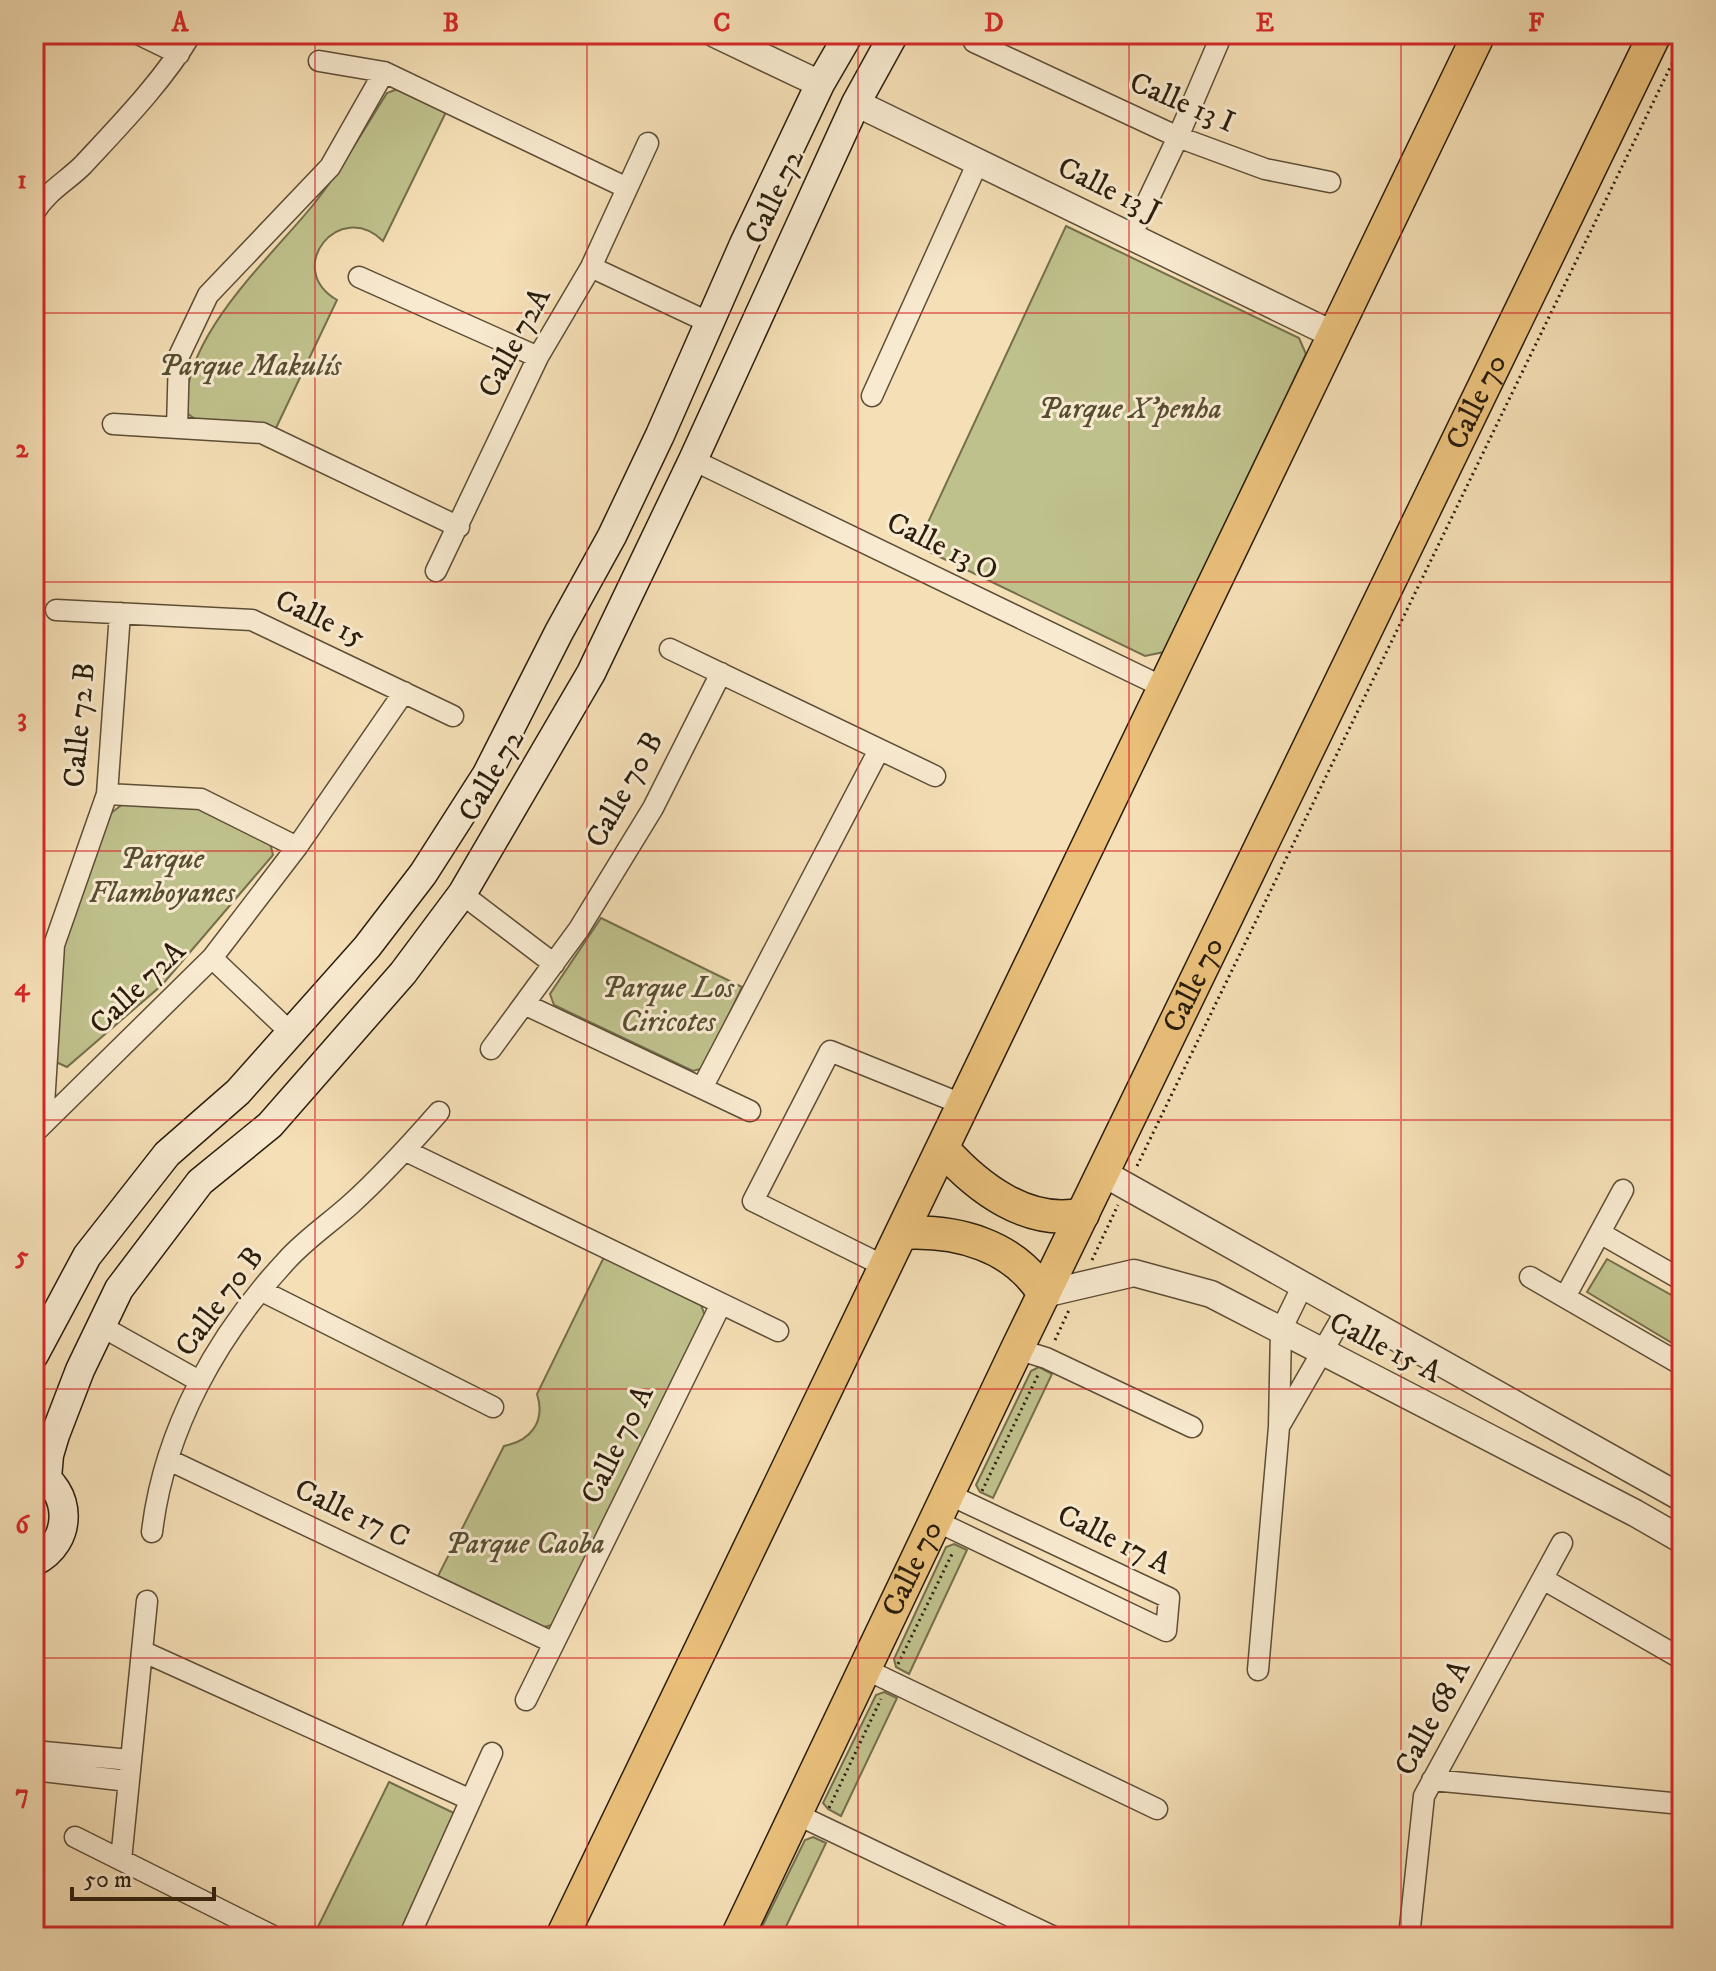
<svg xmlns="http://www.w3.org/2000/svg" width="1716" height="1971" font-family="'IM FELL DW Pica',serif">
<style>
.green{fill:#bfc18c;stroke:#746f4c;stroke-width:2}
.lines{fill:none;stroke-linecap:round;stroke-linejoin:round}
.minor-casing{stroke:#5d4e36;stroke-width:23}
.tertiary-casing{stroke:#5d4e36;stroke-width:29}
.secondary-casing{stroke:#2a1d0c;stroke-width:31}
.primary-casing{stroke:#2a1d0c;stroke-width:35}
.path{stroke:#2a1d0c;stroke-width:3;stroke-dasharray:2 4;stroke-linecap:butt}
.minor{stroke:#f8ead0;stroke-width:20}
.tertiary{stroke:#f8ead0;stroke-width:26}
.secondary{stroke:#f8ead0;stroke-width:28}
.primary{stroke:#eac07b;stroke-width:32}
.grid{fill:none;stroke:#d62828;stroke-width:2;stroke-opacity:0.55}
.labels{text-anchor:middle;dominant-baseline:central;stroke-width:6;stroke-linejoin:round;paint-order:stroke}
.street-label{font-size:30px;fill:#2a1d0c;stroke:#f8ead0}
.park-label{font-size:30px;font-style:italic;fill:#574e32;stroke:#f8ead0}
.neatline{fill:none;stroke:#d62828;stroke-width:3}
.grid-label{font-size:26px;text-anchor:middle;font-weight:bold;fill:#d62828}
</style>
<rect width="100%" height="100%" fill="#f5dfb6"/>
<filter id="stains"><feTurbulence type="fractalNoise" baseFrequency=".0025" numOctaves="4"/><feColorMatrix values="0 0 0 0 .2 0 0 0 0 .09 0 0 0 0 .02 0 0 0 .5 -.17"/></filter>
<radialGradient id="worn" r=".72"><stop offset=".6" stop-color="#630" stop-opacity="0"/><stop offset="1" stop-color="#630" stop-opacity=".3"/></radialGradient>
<path class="green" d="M400,88l47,22 -64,131c-44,-43 -100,28 -46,59l-61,128 -25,-6 -56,-3 -7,-5c-13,-71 85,-159 125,-209 28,-35 50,-74 74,-112z
M1066,226l233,112 7,16 -142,298 -19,4 -228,-110z
M123,804l78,5 69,34 3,12 -111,130 -95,82 -11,-5 7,-118 48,-131z
M601,918l141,69 -38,81 -11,3 -139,-66 -4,-11z
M604,1257l97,48 4,11 -149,308 -12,3 -106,-51 66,-130c26,-5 42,-24 33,-52z
M1607,1259l75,42v48l-95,-57z
M1039,1367l13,7 -59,124 -13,-6 -4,-7 55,-114z
M954,1544l13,6 -58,124 -13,-7 -2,-8 52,-112z
M884,1692l13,6 -56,118 -13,-7 -5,-6 53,-108z
M389,1782l65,31 -49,124h-92z
M813,1837l13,6 -45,94h-24l48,-97z"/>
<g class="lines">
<defs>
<path id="minor" d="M138,34l41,20
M974,42l204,95 87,32 65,13
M319,61l65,11 243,116
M34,213c12,-21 33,-32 49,-48 38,-41 80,-84 108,-131
M1131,236l47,-99 44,-103
M591,267l119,56
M359,277l179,80
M872,396l106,-234
M113,424l149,9 197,94
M177,428l2,-72 29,-61 122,-128 54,-95
M693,460l472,228
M436,571l102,-214 53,-90 57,-124
M56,610l196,10 201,96
M670,649l265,127
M107,794l94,5 96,48
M462,894l92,70
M212,958l78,74
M524,1004l226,107
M491,1049l88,-120 74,-121 68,-135
M702,1088l177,-338
M43,1121l11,-176 53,-151 13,-181
M34,1133l178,-175 85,-111 107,-155
M406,1151l372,180
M1600,1233l82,47
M886,1267l-133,-66 77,-150 134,54
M1530,1277l152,88
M262,1291l231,116
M1565,1297l58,-107
M99,1325l100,56
M1017,1349l29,9 146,69
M1281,1423l66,-114
M169,1460l385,183
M936,1521l230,110 3,-33 -221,-104
M152,1532c12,-102 65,-197 135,-272 19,-21 43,-37 64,-56 32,-29 60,-60 88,-92
M1543,1579l139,80
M142,1651l329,149
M865,1669l292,140
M1258,1670l21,-243 2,-97 22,-45
M526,1700l195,-396
M34,1751l96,9
M34,1770l94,11
M1432,1780l250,24
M796,1814l258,123
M75,1837l200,100
M121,1860l26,-259
M409,1937l83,-184
M1409,1937l15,-141 138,-253"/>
<path id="tertiary" d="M715,34l105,50
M856,103l478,232
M1103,1173l579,325
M1044,1294l90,-21 77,21 424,219 47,27"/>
<path id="secondary" d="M34,1355l53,-99 80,-102 71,-62 129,-145 56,-73 64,-100 72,-142 53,-96 48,-101 84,-191 76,-160 29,-50
M34,1470c39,20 40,72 0,92
M47,1478l2,-23 6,-20 25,-65 39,-81 81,-107 70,-57 133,-152 59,-79 129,-221 102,-213 163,-357 38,-69"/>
<g id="primary">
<path d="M943,1149c34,38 85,78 140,65"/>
<path d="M902,1233c55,-3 112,12 142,61"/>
<path d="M562,1937l917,-1903"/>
<path id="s1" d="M737,1937l280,-588 638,-1315"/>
</g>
</defs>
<use href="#minor" class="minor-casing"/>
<use href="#tertiary" class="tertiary-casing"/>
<use href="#secondary" class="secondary-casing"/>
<use href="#primary" class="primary-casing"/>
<path class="path" d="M1137,1166l545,-1123
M1092,1260l26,-55
M1055,1340l14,-30
M982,1491l56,-116
M898,1664l55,-112
M829,1808l52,-109"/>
<use href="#minor" class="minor"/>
<use href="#tertiary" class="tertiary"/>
<use href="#secondary" class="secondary"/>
<use href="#primary" class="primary"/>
</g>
<path class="grid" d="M315,34v1903M587,34v1903M858,34v1903M1129,34v1903M1401,34v1903M34,313h1648M34,582h1648M34,851h1648M34,1120h1648M34,1389h1648M34,1658h1648"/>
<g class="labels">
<g class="street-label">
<text transform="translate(1182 103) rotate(23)">Calle 13 I</text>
<text transform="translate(1109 190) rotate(26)">Calle 13 J</text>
<text transform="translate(775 197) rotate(-65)">Calle 72</text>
<text transform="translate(515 343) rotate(-62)">Calle 72A</text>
<text stroke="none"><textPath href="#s1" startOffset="1704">Calle 70</textPath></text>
<text transform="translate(942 547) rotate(26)">Calle 13 O</text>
<text transform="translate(320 619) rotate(25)">Calle 15</text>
<text transform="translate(80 725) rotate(-85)">Calle 72 B</text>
<text transform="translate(492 776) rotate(-60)">Calle 72</text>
<text transform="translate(625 790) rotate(-61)">Calle 70 B</text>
<text stroke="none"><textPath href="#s1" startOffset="1056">Calle 70</textPath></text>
<text transform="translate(138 988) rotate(-44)">Calle 72A</text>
<text transform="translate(220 1302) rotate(-54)">Calle 70 B</text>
<text transform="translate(1385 1348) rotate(27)">Calle 15 A</text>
<text transform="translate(618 1445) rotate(-64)">Calle 70 A</text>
<text transform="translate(352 1514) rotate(25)">Calle 17 C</text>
<text transform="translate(1114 1540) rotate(26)">Calle 17 A</text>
<text stroke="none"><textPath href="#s1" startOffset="408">Calle 70</textPath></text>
<text transform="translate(1433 1718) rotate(-62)">Calle 68 A</text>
</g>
<g class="park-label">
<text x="250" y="366">Parque Makulís</text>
<text x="1130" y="409">Parque X'penha</text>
<text x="162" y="859">Parque<tspan x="162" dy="34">Flamboyanes</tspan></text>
<text x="668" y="988">Parque Los<tspan x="668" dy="34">Ciricotes</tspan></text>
<text x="525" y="1544">Parque Caoba</text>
</g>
</g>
<rect width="1716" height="1971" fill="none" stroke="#f5dfb6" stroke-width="88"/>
<path d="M72 1887v12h142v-12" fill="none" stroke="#2a1d0c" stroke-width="4"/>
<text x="84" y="1887" font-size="24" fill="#2a1d0c" stroke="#f8ead0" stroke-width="6" paint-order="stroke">50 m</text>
<rect x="44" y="44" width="1628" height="1883" class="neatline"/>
<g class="grid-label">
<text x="180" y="31">A</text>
<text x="451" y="31">B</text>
<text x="722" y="31">C</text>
<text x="994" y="31">D</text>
<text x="1265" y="31">E</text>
<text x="1536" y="31">F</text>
<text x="22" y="188">1</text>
<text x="22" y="457">2</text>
<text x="22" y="726">3</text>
<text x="22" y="995">4</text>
<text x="22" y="1264">5</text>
<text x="22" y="1533">6</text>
<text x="22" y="1802">7</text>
</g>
<rect width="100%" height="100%" filter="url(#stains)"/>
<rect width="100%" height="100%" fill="url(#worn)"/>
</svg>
